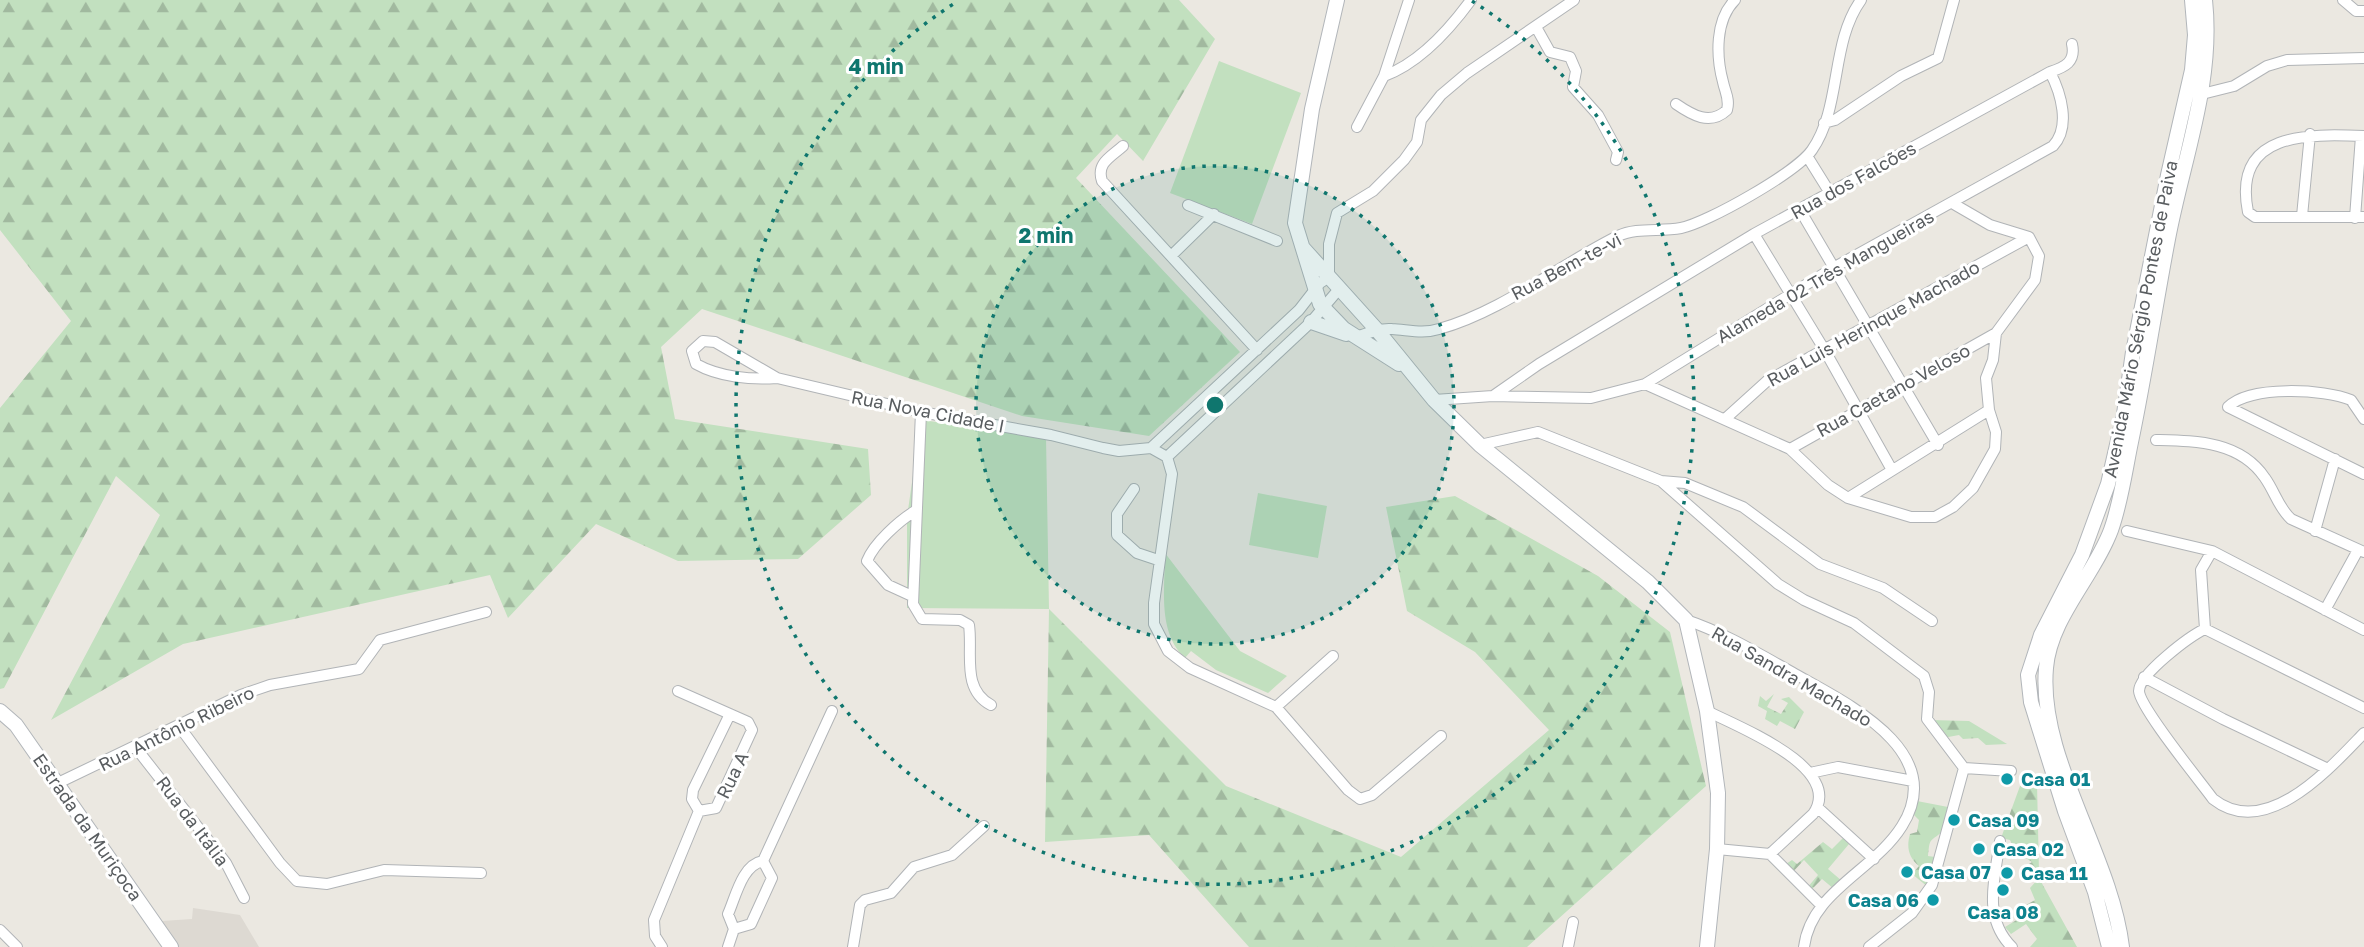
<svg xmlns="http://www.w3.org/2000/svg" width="2364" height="947" font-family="'Golos Text',sans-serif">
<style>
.education{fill:#ddd9d2}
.green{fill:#c2e0bf}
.forest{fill:url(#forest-firs)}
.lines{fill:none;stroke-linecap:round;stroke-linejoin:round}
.street-casing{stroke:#b1b4b7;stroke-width:12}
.secondary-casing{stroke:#b2b6ba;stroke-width:16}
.street{stroke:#fff;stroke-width:10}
.secondary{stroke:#fff;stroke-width:14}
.ring{fill:none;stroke:#0f766e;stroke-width:3.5;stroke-dasharray:3.5 7}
.culture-dot{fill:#0f9aa8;stroke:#fff;stroke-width:2.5}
.labels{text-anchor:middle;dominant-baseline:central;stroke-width:6;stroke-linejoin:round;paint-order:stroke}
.street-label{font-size:18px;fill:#595d60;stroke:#fff}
.culture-label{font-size:18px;font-weight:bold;fill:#0d838f;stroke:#fff;text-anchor:start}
.centre{fill:#0f766e;stroke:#fff;stroke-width:3.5}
.ring-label{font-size:21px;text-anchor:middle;font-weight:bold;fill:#0f766e;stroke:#fff;stroke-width:6;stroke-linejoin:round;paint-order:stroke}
</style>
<defs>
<pattern id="forest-firs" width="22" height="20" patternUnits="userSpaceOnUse" patternTransform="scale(1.75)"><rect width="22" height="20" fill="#c2e0bf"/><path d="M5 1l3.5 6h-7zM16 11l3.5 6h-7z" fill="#a1b99f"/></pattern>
</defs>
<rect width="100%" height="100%" fill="#ebe8e1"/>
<path class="education" d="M193,908l47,7 19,32h-87l-10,-26 30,-2z"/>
<path class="green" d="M1219,61l82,32 -49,131 -82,-31z
M921,420l125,16 3,173 -142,-1v-91z
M1258,493l69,13 -9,52 -69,-13z
M1165,553l75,98 47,25 -19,17 -52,-23 -25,-19 -6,7c-28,-26 -20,-70 -20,-105z"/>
<path class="forest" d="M0,0h1179l36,39 -72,122 -26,-27 -41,44 164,174 -91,84 -127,-20 -320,-107 -41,38 14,72 193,30 3,46 -73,64 -120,2 -82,-37 -88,94 -18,-43 -307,69 -132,76 109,-205 -44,-39 -112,212 -4,1v-281l71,-87 -71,-91z
M1455,496l143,80 72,56 36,154 -179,161h-278l-100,-112 -104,7 4,-233 177,177 175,71 148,-127 -74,-78 -68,-41 -21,-104z
M1774,694l-7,13 14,7 7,-11 -7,-4 8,-2 15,15 -9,17 -15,-8 -3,5 -12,-7 2,-8 -9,-5 2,-10 6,5z
M1930,720l39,1 38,23 -21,1 -8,-7 -15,1 -4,-4 -16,3z
M2037,783l2,89 -10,-8 3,-2 -16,-10 -6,-12 -9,-2 19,-52z
M1917,801l31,6 -5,24c-14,12 -13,6 -15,25l7,1 -7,30 -16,-13 7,-8c-10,-8 -13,-18 -9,-32l7,-2 2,-12 -5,-5z
M1843,838l6,6 -21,25 14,12 -8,8 -12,-10 -12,12 -3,-3 11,-13 -14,-15 -13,14 -5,-10 6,-4 5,4 26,-22 9,7z
M2039,878l38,69h-47l7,-8 -11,-15 -15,10 -6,-7 15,-9 -4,-7 19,-11 -5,-12z"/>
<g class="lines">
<defs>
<path id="street" d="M2343,0l13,11h8
M1536,27l14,25 20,5 6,14 -3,16 25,28 20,37 -2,8
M2050,72c15,-5 26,-10 22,-28
M1384,76c36,-13 65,-46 87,-76
M2202,94l32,-8 33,-20 20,-6 77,-2
M1676,104c16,11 34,22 51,6 3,-11 -2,-18 -4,-28 -7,-26 -8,-62 12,-82
M1824,123l11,-3 66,-44 37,-18 16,-58
M1357,127l27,-51 25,-76
M2364,136c-55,-2 -132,-5 -116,76l7,5h109
M1123,146c-12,11 -27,17 -21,35l155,169
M1807,156l23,37
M1188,205l89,36
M1800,210l138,235
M2302,216l8,-82
M2355,218l6,-82
M1754,234l70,115 68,121
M1172,255l42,-41
M1356,337c12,-4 24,-9 36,-8 17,1 31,5 47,0 62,-17 122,-65 179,-93 19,-9 42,-4 63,-8 26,-5 116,-56 131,-78 30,-43 18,-107 49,-150
M777,378l-62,-36 -12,-1 -11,10 4,13c23,13 55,16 81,14l144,34 130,23 52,13 16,3 32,-3 16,9 5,17 -18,129v21l14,27 22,17 86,39 72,83 12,9 12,-4 69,-59
M1645,384l145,65 38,36 20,13 63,19h24l18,-10 20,-19 22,-39 1,-17 -7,-22 -3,-32 7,-18 3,-27 39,-53 4,-24 -10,-19 -39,-12 -38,-22
M1434,400l59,-4 98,2 54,-14 188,-116 220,-122c18,-19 8,-53 -3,-74l-296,162 -215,130 -46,32
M921,412l-8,192 9,15 38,1 9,5c4,28 -8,64 22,80
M1725,419l42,-38 262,-144
M2364,419l-13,-19c-26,-11 -102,-15 -123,7l136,67
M2156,440c40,1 84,1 109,38 10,14 13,29 26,41l73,33
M1480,445l58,-13 123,49 24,2 58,24 77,57 63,24 49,33
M1151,448l148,-138 21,-27 9,-6v-33l8,-31 36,-22 31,-31 13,-18 4,-22 20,-25 26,-22 107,-73
M1790,449l206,-116
M1167,457l144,-135 28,-33
M1661,481l117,103 26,16 50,23 70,53 5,16 -2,27 37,49 47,3
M1134,489l-17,25v21l20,18 21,7
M1848,498l141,-88
M2127,531l85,20 152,79
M2315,531l20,-72
M912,596l-24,-11 -21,-24c7,-18 32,-40 48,-50
M2325,610l33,-60
M1686,620c39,13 73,34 109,54 51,29 154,77 107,152 -28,45 -91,65 -98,121
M2205,629c-15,7 -66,45 -66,62 1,17 61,90 74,108 53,42 117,-31 151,-66
M2205,629l159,79
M2205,629l-4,-59 11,-19
M2144,677l79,42 105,50
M678,691l70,31 4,8 -36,78 -17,3
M1276,707l57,-51
M1707,711c29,15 139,57 106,103l-43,40 -53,-5
M179,726l101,137 17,18 30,3 57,-14 97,3
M136,748l90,115 18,35
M1810,773l28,-6 75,14
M58,783l183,-88 29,-10 89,-16 21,-29 106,-28
M1817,807l57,52
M699,811l-7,-12 1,-9 37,-76
M2000,841c-5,36 -18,77 12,106
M1770,854l51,51
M763,861l69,-150
M734,929l17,-5 21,-46 -9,-17
M0,930l17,17
M662,947l-7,-11 -1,-16 45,-109
M728,947l6,-18 -6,-15c8,-18 14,-49 35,-53
M853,947l7,-42 5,-5 26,-7 23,-26 38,-12 32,-29
M1568,947l5,-25
M1869,947l43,-34 20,-28 32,-117"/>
<path id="secondary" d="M1337,0l-25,109 -17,114 25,81 24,25 55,35
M1303,248l74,82 57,70 46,45 168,137 38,38 21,91 11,82 -1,56 -10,98
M1311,322l35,12
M0,711l16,14 155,222
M2109,947l-14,-55 -30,-81 -34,-109 -3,-27 13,-40 41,-80 26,-71 16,-70 9,-62 35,-177 24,-105 3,-35 -3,-35
M2122,947c-11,-92 -84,-189 -76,-279 4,-50 48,-92 65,-138 10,-28 14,-59 20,-88 14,-67 24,-135 37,-203 15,-80 46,-156 37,-239"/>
</defs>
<use href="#street" class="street-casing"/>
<use href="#secondary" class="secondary-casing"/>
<use href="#street" class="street"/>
<use href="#secondary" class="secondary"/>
</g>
<circle cx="1215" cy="405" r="239" fill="#0f766e" fill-opacity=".12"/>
<g class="ring">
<circle cx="1215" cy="405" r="239"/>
<path d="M1472 1A479 479 0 1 1 958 1"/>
</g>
<g class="culture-dot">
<circle cx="2007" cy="779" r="7"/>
<circle cx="1954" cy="820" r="7"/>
<circle cx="1979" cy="849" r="7"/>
<circle cx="1907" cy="872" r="7"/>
<circle cx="2007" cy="873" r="7"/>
<circle cx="2003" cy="890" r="7"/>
<circle cx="1933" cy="900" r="7"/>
</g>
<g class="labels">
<g class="street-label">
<text transform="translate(1853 180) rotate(-29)">Rua dos Falcões</text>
<text transform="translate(1566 266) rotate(-28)">Rua Bem-te-vi</text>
<text transform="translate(1825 276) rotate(-30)">Alameda 02 Três Mangueiras</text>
<text transform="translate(2140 319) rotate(-79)">Avenida Mário Sérgio Pontes de Paiva</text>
<text transform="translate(1873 323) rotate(-29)">Rua Luis Herinque Machado</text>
<text transform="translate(1893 390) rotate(-29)">Rua Caetano Veloso</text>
<text transform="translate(928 411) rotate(11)">Rua Nova Cidade I</text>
<text transform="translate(1792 676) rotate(30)">Rua Sandra Machado</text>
<text transform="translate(176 728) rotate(-26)">Rua Antônio Ribeiro</text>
<text transform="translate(732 775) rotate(-64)">Rua A</text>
<text transform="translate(193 821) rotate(53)">Rua da Itália</text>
<text transform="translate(88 827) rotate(55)">Estrada da Muriçoca</text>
</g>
<g class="culture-label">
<text x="2021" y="779">Casa 01</text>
<text x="1968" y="820">Casa 09</text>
<text x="1993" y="849">Casa 02</text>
<text x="1921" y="872">Casa 07</text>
<text x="2021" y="873">Casa 11</text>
<text x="1919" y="900" text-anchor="end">Casa 06</text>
<text x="2003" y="912" text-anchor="middle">Casa 08</text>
</g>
</g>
<circle cx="1215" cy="405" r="10" class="centre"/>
<g class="ring-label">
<text x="876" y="74">4 min</text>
<text x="1046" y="243">2 min</text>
</g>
</svg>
